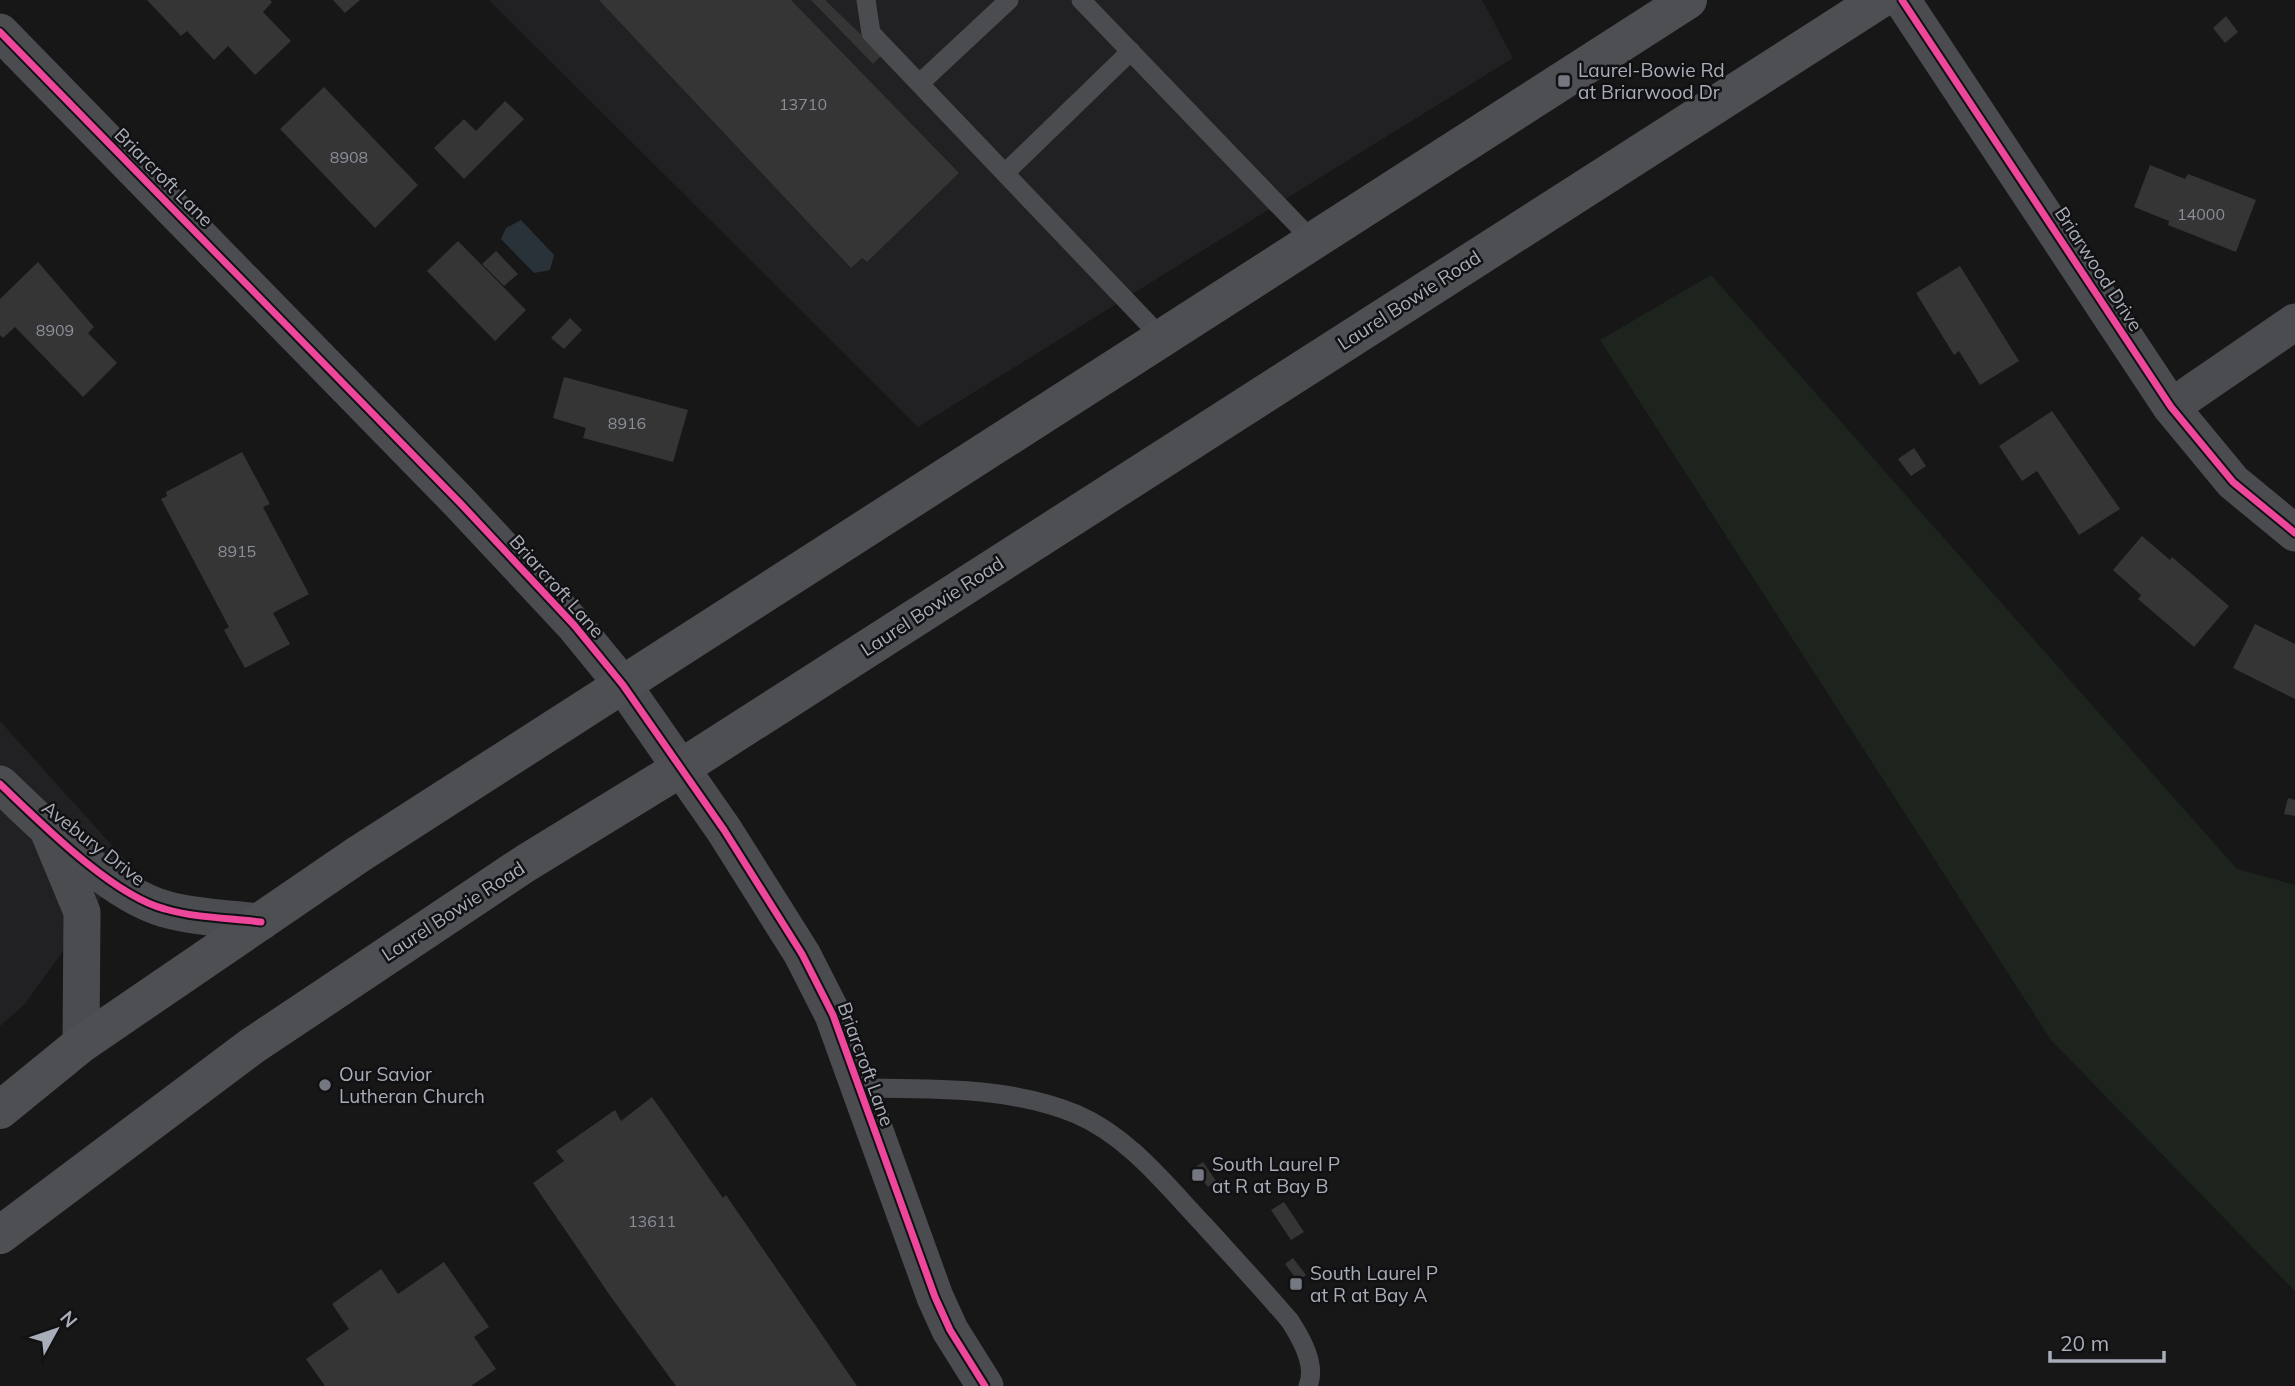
<svg xmlns="http://www.w3.org/2000/svg" width="2295" height="1386" font-family="Mulish,sans-serif">
<style>
.built{fill:#212123}
.green{fill:#1d241e}
.water{fill:#2a3239}
.building{fill:#353536}
.lines{fill:none;stroke-linecap:round;stroke-linejoin:round}
.service{stroke:#4b4c50;stroke-width:19}
.minor{stroke:#4b4c50;stroke-width:37}
.primary{stroke:#4d4f52;stroke-width:38}
.cycleway-casing{stroke:#111113;stroke-width:11}
.cycleway{stroke:#ed469a;stroke-width:7}
.poi-dot{fill:#757880;stroke:#111113;stroke-width:2.5}
.labels{text-anchor:middle;dominant-baseline:central;stroke-width:5;stroke-linejoin:round;paint-order:stroke}
.number-label{font-size:16px;fill:#8b8f98}
.poi-label{font-size:19px;fill:#a8adb8;stroke:#111113;text-anchor:start}
.street-label{font-size:19px;fill:#a8adb8;stroke:#111113}
</style>
<rect width="100%" height="100%" fill="#171717"/>
<path class="built" d="M489,0h993l31,58 -595,369z
M0,721l127,141 -102,142 -25,22z"/>
<path class="green" d="M1711,275l526,594 58,16v406l-244,-251 -451,-700z"/>
<path class="water" d="M521,220l33,35 -4,15 -16,3 -33,-34 5,-11z"/>
<path class="building" d="M147,0h123l2,2 -9,10 28,29 -36,34 -27,-29 -14,14 -27,-29 -6,5z
M333,0h27l-15,13z
M599,0h192l168,173 -92,89 -5,-4 -11,10z
M811,0h14l57,55 -9,9z
M2226,16l12,16 -13,11 -12,-15z
M324,87l94,98 -43,43 -95,-99z
M505,101l19,18 -60,60 -30,-31 30,-29 12,12z
M2150,165l35,14 3,-5 68,26 -20,52 -68,-27 1,-4 -35,-14z
M458,241l68,69 -31,31 -68,-70z
M496,251l22,23 -14,12 -22,-22z
M38,262l56,65 -6,6 29,30 -34,34 -68,-70 -12,11 -3,-3v-36z
M1960,266l59,95 -39,24 -21,-34 -5,4 -38,-62z
M570,318l12,12 -18,19 -13,-11z
M564,377l124,33 -15,52 -90,-24 3,-10 -33,-10z
M2052,411l68,98 -41,26 -42,-64 -15,10 -23,-35z
M1914,448l12,18 -15,10 -13,-17z
M242,452l28,52 -7,3 46,87 -36,19 17,31 -45,24 -21,-38 5,-3 -68,-128 6,-3 -1,-4z
M2142,536l28,24 2,-3 57,49 -35,41 -56,-48 3,-4 -28,-25z
M2255,624l40,20v55l-62,-31z
M2288,798l7,2v16l-11,-2z
M652,1097l71,101 3,-3 131,191h-181l-65,-89 -78,-114 31,-22 -8,-10 59,-41 6,11z
M1203,1162l13,19 -8,6 -14,-19z
M1284,1202l20,30 -13,8 -20,-30z
M1293,1258l13,17 -8,6 -13,-17z
M444,1262l45,65 -15,10 22,32 -25,17h-146l-19,-27 43,-30 -17,-25 49,-35 17,25z"/>
<g class="lines">
<path class="service" d="M866,0l5,33 292,306
M1081,0l231,240
M920,83l89,-83
M1005,173l126,-122
M859,1088c72,1 149,-2 217,26 52,22 90,71 128,111 29,32 58,63 86,96 11,17 27,44 18,65"/>
<path class="minor" d="M1902,0l269,407 62,75 62,51
M0,32l461,472 113,121 49,60 101,145 78,124 31,61 102,282 15,33 35,56
M2171,407l124,-85
M0,784c41,39 112,111 165,125 31,9 64,9 96,13
M50,835l32,77 -1,132"/>
<path class="primary" d="M0,1110l81,-66 278,-190 1329,-854
M0,1235l252,-189 274,-183 155,-95 1198,-768"/>
<defs>
<path id="cycleway" d="M1902,0l269,407 62,75 62,51
M0,32l461,472 113,121 49,60 101,145 78,124 31,61 102,282 15,33 35,56
M0,784c41,39 112,111 165,125 31,9 64,9 96,13"/>
</defs>
<use href="#cycleway" class="cycleway-casing"/>
<use href="#cycleway" class="cycleway"/>
</g>
<g class="poi-dot">
<rect x="1557" y="74" width="14" height="14" rx="3.5"/>
<circle cx="325" cy="1085" r="7"/>
<rect x="1191" y="1168" width="14" height="14" rx="3.5"/>
<rect x="1289" y="1277" width="14" height="14" rx="3.5"/>
</g>
<g class="labels">
<g class="number-label">
<text x="803" y="104">13710</text>
<text x="349" y="157">8908</text>
<text x="2201" y="214">14000</text>
<text x="55" y="330">8909</text>
<text x="627" y="423">8916</text>
<text x="237" y="551">8915</text>
<text x="652" y="1221">13611</text>
</g>
<g class="poi-label">
<text x="1578" y="70">Laurel-Bowie Rd<tspan x="1578" dy="22">at Briarwood Dr</tspan></text>
<text x="339" y="1074">Our Savior<tspan x="339" dy="22">Lutheran Church</tspan></text>
<text x="1212" y="1164">South Laurel P<tspan x="1212" dy="22">at R at Bay B</tspan></text>
<text x="1310" y="1273">South Laurel P<tspan x="1310" dy="22">at R at Bay A</tspan></text>
</g>
<g class="street-label">
<text transform="translate(164 177) rotate(45)">Briarcroft Lane</text>
<text transform="translate(2099 269) rotate(57)">Briarwood Drive</text>
<text transform="translate(1409 300) rotate(-33)">Laurel Bowie Road</text>
<text transform="translate(557 586) rotate(48)">Briarcroft Lane</text>
<text transform="translate(932 606) rotate(-33)">Laurel Bowie Road</text>
<text transform="translate(94 843) rotate(38)">Avebury Drive</text>
<text transform="translate(453 911) rotate(-33)">Laurel Bowie Road</text>
<text transform="translate(866 1064) rotate(70)">Briarcroft Lane</text>
</g>
</g>
<g transform="translate(56 1330) rotate(50)" stroke="#111113" stroke-width="5" paint-order="stroke">
<path d="M0-5L12 26L0 18L-12 26Z" fill="#a8adb8"/>
<text y="-10" font-size="19" font-weight="bold" text-anchor="middle" fill="#a8adb8">N</text>
</g>
<path d="M2050 1351v10h114v-10" fill="none" stroke="#a8adb8" stroke-width="3.5"/>
<text x="2060" y="1351" font-size="21" fill="#a8adb8" stroke="#111113" stroke-width="5" paint-order="stroke">20 m</text>
</svg>
